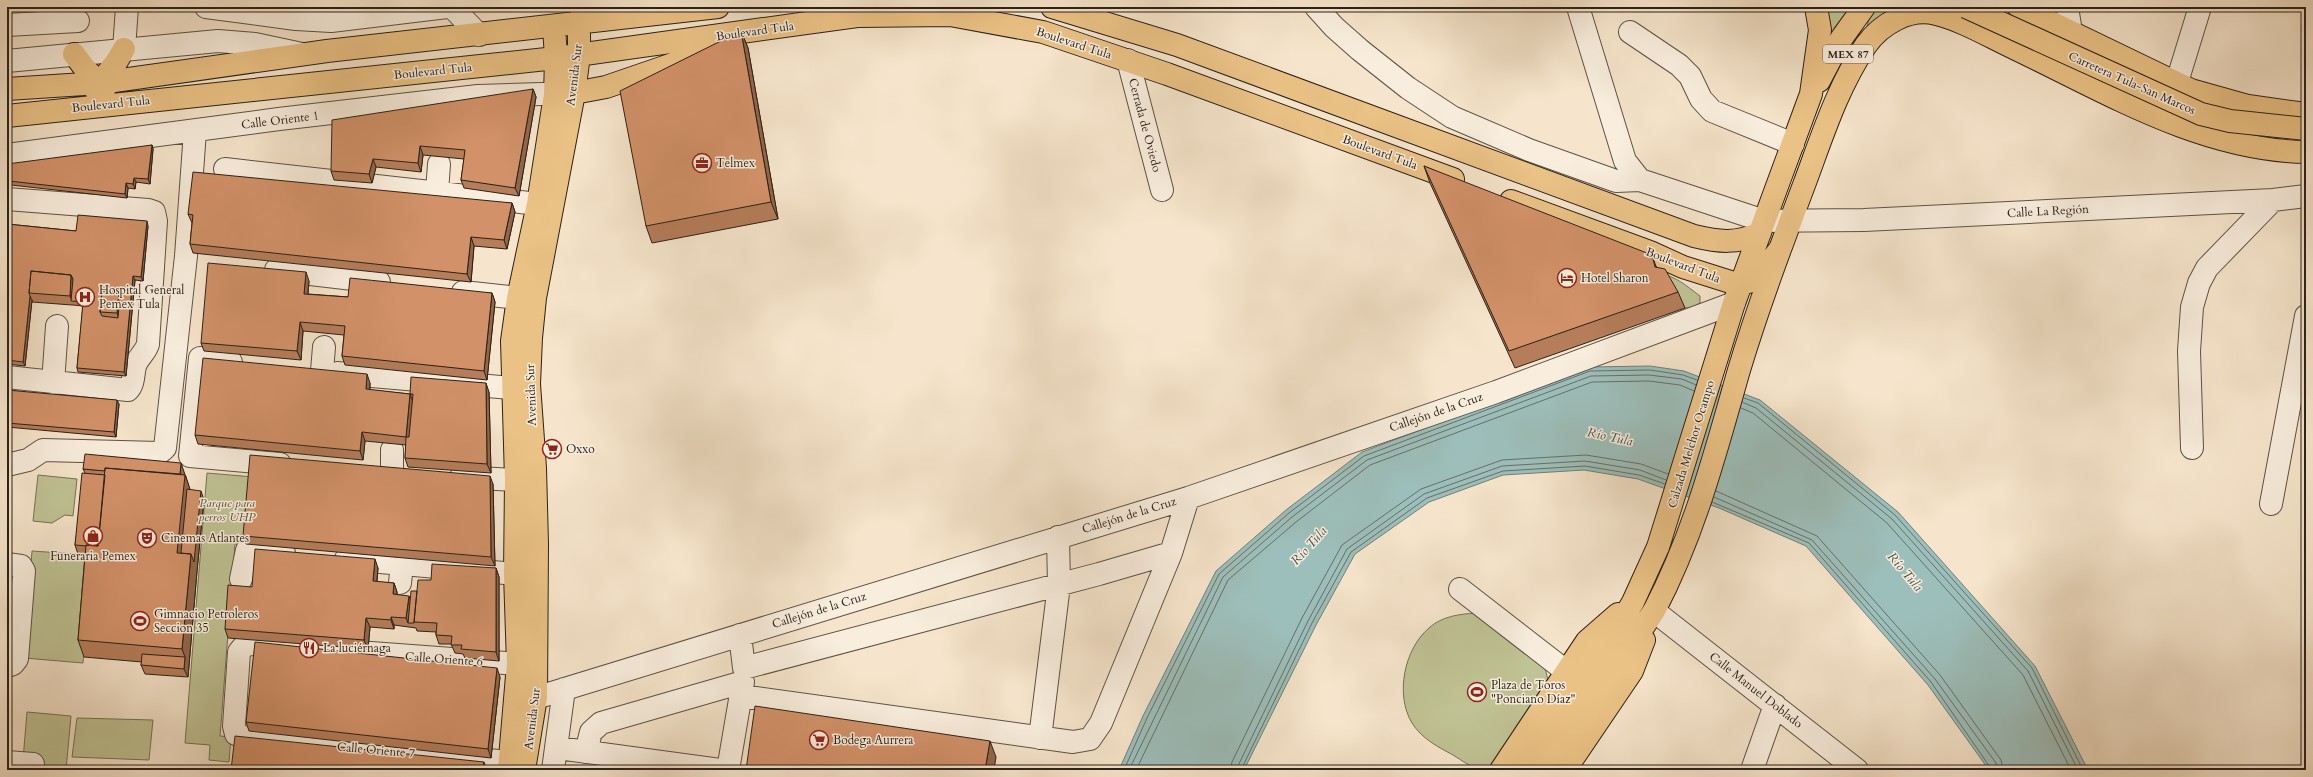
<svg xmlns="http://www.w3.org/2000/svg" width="2313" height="777" font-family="Cardo,serif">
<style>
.green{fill:#c0c395;stroke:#757256}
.water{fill:#9dbfbb;stroke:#6f807a}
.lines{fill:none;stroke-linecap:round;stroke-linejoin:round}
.shore{stroke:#64706a;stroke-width:1}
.minor-casing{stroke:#5d5245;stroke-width:24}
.major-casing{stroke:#2a2118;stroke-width:24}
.minor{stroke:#f9eede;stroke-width:22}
.major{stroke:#ebc286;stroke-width:22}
.major-bridge-casing{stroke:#2a2118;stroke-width:24;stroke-linecap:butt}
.major-bridge{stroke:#ebc286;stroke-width:22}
.wall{fill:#b57d5a;stroke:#2a2118}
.shaded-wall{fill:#93664a;stroke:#2a2118}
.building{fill:#d29169;stroke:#2a2118;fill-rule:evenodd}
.labels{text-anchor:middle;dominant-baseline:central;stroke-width:3;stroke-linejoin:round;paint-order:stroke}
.shield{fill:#f9eede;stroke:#685e53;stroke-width:1}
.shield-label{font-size:11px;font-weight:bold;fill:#2a2118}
.street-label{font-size:12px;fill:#2a2118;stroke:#f9eede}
.poi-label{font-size:12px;fill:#2a2118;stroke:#f9eede;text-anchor:start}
.park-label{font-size:12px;font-style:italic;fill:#57523e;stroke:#f9eede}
.water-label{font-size:13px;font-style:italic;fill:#4c5049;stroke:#f9eede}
</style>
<rect width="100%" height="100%" fill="#f6e5cc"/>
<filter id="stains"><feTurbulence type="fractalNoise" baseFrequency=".005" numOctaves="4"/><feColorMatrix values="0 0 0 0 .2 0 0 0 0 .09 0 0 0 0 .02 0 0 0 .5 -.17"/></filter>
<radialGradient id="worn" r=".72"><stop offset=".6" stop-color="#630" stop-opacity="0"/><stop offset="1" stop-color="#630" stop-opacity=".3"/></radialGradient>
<path class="green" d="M1824,7h26l-16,21 -6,20z
M1875,7h33l-44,29 8,-26z
M1658,272c20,6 26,12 42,24v7l-7,4 -8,1 -7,-14z
M207,473l47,4 -6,67h-13l-15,192 11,1 -2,25 -20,-2 1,-15 -25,-2z
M38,475l39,4 -4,37 -8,-1 -13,8 -19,-2z
M32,551l59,4 -8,108 -59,-5z
M1477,613l67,51 4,16 -51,90c-23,0 -25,-3 -44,-15 -15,-8 -32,-17 -41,-32 -17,-28 -8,-74 17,-95 13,-12 31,-14 48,-15z
M27,712l44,4 -5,54h-29l-14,-10z
M77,718l76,2 -4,40 -77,-3z"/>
<path class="water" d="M1650,366l34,5 76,29 138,112 137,154 53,104h-99l-61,-85 -122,-139 -87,-38 -81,-29 -54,-9 -81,5 -74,27 -74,52 -39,71 -72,145h-125l24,-54 73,-145 70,-61 76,-58 227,-85z"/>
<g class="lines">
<path class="shore" d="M1744,398l14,5 137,112 137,153 51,102
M1742,402l14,6 136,111 136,152 50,99
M1741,408l12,5 134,110 136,152 48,95
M1716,491l101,45 123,139 61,85 2,10
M1714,497l98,43 123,139 61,84 1,7
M1712,502l97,41 122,139 61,88
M1124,770l23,-52 72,-144 70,-61 75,-57 226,-85 60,-1 33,5 14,5
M1129,770l94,-193 69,-60 75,-57 224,-84 58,-1 33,4 14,6
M1136,770l92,-190 68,-58 74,-57 222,-83 57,-1 31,4 14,6
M1230,770l2,-8 70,-144 40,-73 79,-56 81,-29 84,-5 55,9 27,10
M1236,770l72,-149 39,-72 77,-55 78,-28 83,-5 55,9 26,10
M1241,770l71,-147 39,-71 76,-54 76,-27 82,-5 54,9 26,9"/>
<defs>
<path id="minor" d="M206,7l90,12 35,2 116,-14
M452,7l27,28
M1316,7l18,20 26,23 48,38 44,29 77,33 87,31 24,-1 124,41 100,-1 409,-20 33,-4
M1578,7l47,154 15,19
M2067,7l4,25
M579,24l5,-17
M7,25l71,-4
M1630,32l49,33 11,11 11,23 11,12 81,33
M124,49l3,-42
M1128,60l34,130
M7,61l211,-20 37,3 47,10
M2177,82l23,-75
M7,155l272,-36 199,-23 96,-3
M225,169l313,35
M437,192l2,-28
M7,199l141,11 6,2 2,9 -8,123c-2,8 -10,13 -13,22 -2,8 -1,18 -7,24l-121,-13
M276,270l103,12
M463,292l55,6
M231,362l-31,-4 -10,98 90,8
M322,371l2,-24
M337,373l174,15
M53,383l4,-57
M2192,448l-3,-97 3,-44 7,-24 8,-15 66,-68
M392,450v23
M7,465l21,-5 15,-10 116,3 6,-5 21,-192 9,-125
M461,477l55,3
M2271,504l35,-188
M346,559l169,15 18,-1
M7,564l14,2 3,5 -7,88 -4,5 -6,2
M241,579l6,-29 37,3
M400,583l2,-19
M1460,589l107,83
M1654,611l203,159
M740,635l4,33 355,-94 72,-21
M741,696l332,46 17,-3 11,-16 70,-170 17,-55
M519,703l669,-205 308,-106 238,-89
M1040,738l19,-153 -1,-48
M558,748l162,22
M586,752l5,-20 10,-9 142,-41
M7,762l26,2 -1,6
M510,762l-268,-25 -6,-3 -2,-8 5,-74 5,-6 7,-2 267,20h18
M553,770l11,-81
M728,770l15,-88
M1752,770l23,-65"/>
<path id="major" d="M1052,7l125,38 517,191c25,6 43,8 66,-3
M2019,7l172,83 57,16 58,8
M74,54l12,16 19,18
M1819,81l22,-42 23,-32
M7,89l93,-6 227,-32 391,-44
M95,89l22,-28 7,-12
M574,93l32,-6 102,-35
M7,116l549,-58 301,-42 93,-1 93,17 124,42 286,105
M1511,201l139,51 33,15 57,18 17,-6 23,-30
M509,770l9,-106 -3,-90 1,-94 -4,-139 6,-43 20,-94 17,-109 1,-37 -2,-31
M524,770l12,-73 1,-153 -2,-76 -6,-84 2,-46 4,-40 39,-205 5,-38v-31
M1501,770l86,-129 31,-27
M1523,770l81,-119 29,-49 25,-55 76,-244 77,-209 9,-64 -4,-23
M1546,770l108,-159c41,-79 61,-157 85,-241 19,-63 42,-124 65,-185 18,-48 33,-97 62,-140 15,-21 44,-38 70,-31 28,7 54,23 80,35 92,44 185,101 290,103
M1565,770l67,-99 12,-31"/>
</defs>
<use href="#minor" class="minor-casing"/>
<use href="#major" class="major-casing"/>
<use href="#minor" class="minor"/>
<use href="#major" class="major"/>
<defs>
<path id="major-bridge" d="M1966,7l235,107 29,7 76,8"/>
</defs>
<use href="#major-bridge" class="major-bridge-casing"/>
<use href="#major-bridge" class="major-bridge"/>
</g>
<path class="wall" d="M741,31l7,17 30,171 -126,24 -6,-17z
M533,89l3,8 -17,99 -55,-8 -3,-8 3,-21 -41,-4 -2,17 -45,-5 -4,16 -38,-3 -3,-9z
M152,145l1,4 -3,35 -14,-2 -1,7 -7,-1 -1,10 -116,-13 -2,-4z
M1424,166l233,101 21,25 7,16 -170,60 -85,-185z
M512,203l3,9 -8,37 -33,-3 -3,36 -278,-29 -3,-9 2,-21 -4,-9z
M7,224l69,7 72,-5 -5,55 -8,-1 -9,96 -48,-4 -1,-4 6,-62 -10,-1h-1l-40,-3v-2l-7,66 -18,-2v-25l4,-39h-4z
M309,281l-1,13 40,3 144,-4 3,9 -8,78 -142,-15 -3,-9 2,-21 -41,-4 -2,29 -97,-9 -3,-8z
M370,383v7l40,4 79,-2 2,81 -83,-6 -3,-9 1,-13 -41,-4 -2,19 -165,-16 -3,-9z
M7,390l112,14 -3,33 -109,-10z
M83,469l103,7v1l4,13 14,10 -7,71 -9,106 -43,-3 -4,-9 1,-3 -58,-5 -6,-17 7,-85 -7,-1 -3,-9 10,-72z
M493,484l2,82 -249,-22 -3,-8z
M378,568l-1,14 17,1 3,9v3l13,5 7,-9 14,-11 65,-12 3,9v84l-34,-3 -2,-4 -8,-1 -4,-9h-12l-3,-9v-3l-19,-1 -1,-3 -22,-3v4l-24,-2 -2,22 -140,-11 -3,-9 27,-42z
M500,677l-9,81 -242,-27 -3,-9z"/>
<path class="shaded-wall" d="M741,31l7,17 30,171 -7,-17z
M533,89l3,8 -17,99 -4,-8z
M152,145l1,4 -3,35 -2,-5z
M420,146l3,9 -2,17 -3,-9z
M373,159l3,8 -4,16 -3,-9z
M134,178l2,4 -1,7 -2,-5z
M126,183l2,5 -1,10 -2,-4z
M512,203l3,9 -8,37 -3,-9z
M147,221l1,5 -5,55 -2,-4z
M471,237l3,9 -3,36 -4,-8z
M1652,255l6,17 -3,-5z
M306,272l3,9 -2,21 -3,-8z
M71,275l4,8 -3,18 -2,-5z
M133,276l2,4 -9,96 -2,-4z
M119,292l3,9 -2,21 -3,-9z
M492,293l3,9 -8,78 -3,-9z
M30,296l2,4 -7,66 -2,-4z
M300,322l3,9 -2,29 -4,-9z
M367,374l3,9 -1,15 -3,-9z
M486,383l3,9 2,81 -4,-9z
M410,394l3,8 -3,44 -4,-9z
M117,400l2,4 -3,33 -2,-5z
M362,432l3,9 -2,19 -3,-9z
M181,463l10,29 -7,69 -7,-8 3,-75z
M490,476l3,8 2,82 -4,-9z
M201,491l3,9 -7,71 -9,106 -4,-8 1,-12 -3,-8 9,-95z
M375,559l3,9 -2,22 -3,-9z
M496,568l3,9v84l-3,-9z
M394,583l3,9 -1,11 -3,-9z
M409,596l3,9 -4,18 -2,-5z
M391,617l3,8v4l-3,-9z
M366,618l4,9 -2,22 -4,-9z
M497,668l3,9 -9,81 -3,-9z
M990,741l6,16 -2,13h-9z
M484,762l3,8h-5z"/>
<path class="building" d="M741,31l30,171 -125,24 -26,-135z
M533,89l-18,99 -54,-8 4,-30 -45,-4 -2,17 -45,-4 -4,15 -38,-3 1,-51z
M152,145l-4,34 -14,-1 -1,6 -7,-1 -1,11 -116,-13 -2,-17z
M1424,166l228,89 3,12 10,2 13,23 -169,59z
M193,172l319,31 -8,37 -33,-3 -4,37 -277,-30 3,-29 -5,-1z
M78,215l69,6 -6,56 -8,-1 -9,96 -47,-4 6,-66 -12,-1 2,-22 -2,-4 -40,-4 -2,22 1,3 -7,66 -16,-2v-21l4,-43h-4v-72l69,7zM102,291l17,1 1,4 -2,22 -16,-2 -2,-4z
M208,263l98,9 -2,22 44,3 2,-19 142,15 -8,78 -142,-15 3,-30 -45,-4 -3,29 -96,-8z
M31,271l40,4 -1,21 -41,-3z
M102,291l17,1 -2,21 -17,-1z
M203,358l164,16 -1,15 44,5 1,-17 75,6 1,81 -82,-6 1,-21 -44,-5 -2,19 -165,-16zM410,394h3l-4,43h-3z
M7,390l110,10 -3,32 -107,-9z
M85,454l96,9 -1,11 -75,-6v3l-22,-2z
M250,455l240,21 1,81 -248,-21z
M105,468l80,7 -8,78 14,1 -9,95 -104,-9 8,-95 12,1z
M82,473l23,2 -7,71 -12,-1v1l-11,-1z
M187,489l14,2 -7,71 -3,-8 -10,-1z
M255,549l120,10 -2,22 21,2 -1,11 16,2 -3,22 -15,-1v3l-25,-2 -2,22 -139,-11 3,-44 24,2z
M432,564l64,4v84l-35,-3 1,-4h-11l1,-9 -16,-1 1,-12 -23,-1 4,-42h13z
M411,591h6l-3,31v1h-6z
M255,642l242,26 -9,81 -242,-27z
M142,654l43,3 -1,12 -43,-4z
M755,706l235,35 -5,29h-239z
M235,736l249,26 -2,8h-251z"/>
<defs>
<symbol id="office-ring" viewBox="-11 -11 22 22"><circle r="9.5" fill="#f9eede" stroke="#8f2418" stroke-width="1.5"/><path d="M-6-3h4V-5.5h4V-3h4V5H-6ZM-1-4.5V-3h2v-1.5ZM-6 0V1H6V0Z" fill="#8f2418"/></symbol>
<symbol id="hotel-ring" viewBox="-11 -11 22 22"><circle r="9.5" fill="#f9eede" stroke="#8f2418" stroke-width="1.5"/><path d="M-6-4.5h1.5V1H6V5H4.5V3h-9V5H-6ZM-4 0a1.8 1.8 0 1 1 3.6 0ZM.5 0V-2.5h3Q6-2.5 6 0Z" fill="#8f2418"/></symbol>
<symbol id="hospital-ring" viewBox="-11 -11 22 22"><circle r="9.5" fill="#f9eede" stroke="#8f2418" stroke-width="1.5"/><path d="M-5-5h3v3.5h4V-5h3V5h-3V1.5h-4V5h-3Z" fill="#8f2418"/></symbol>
<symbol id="supermarket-ring" viewBox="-11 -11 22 22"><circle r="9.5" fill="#f9eede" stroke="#8f2418" stroke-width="1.5"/><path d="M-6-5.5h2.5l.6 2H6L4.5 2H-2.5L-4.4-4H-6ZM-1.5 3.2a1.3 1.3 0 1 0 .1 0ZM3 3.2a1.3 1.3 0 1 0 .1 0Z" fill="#8f2418"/></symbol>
<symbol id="shop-ring" viewBox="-11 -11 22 22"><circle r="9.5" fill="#f9eede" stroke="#8f2418" stroke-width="1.5"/><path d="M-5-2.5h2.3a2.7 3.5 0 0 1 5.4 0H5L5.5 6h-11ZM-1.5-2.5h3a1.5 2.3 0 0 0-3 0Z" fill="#8f2418"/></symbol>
<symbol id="theatre-ring" viewBox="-11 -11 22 22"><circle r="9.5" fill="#f9eede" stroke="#8f2418" stroke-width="1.5"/><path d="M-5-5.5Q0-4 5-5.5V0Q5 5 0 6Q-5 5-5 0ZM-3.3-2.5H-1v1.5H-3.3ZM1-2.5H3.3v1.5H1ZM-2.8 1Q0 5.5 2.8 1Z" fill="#8f2418"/></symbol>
<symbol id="stadium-ring" viewBox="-11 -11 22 22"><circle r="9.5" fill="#f9eede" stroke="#8f2418" stroke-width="1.5"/><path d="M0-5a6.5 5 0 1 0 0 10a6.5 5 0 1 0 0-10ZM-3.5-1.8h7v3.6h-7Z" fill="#8f2418"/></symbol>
<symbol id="restaurant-ring" viewBox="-11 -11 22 22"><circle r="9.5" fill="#f9eede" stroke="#8f2418" stroke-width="1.5"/><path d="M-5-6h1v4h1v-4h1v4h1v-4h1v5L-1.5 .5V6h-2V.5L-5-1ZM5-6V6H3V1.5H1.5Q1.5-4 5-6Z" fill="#8f2418"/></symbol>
</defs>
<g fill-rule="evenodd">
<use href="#office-ring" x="691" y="152" width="22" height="22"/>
<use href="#hotel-ring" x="1556" y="267" width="22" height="22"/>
<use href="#hospital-ring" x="74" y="286" width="22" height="22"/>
<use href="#supermarket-ring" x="541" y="438" width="22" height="22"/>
<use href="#shop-ring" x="82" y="525" width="22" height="22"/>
<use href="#theatre-ring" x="136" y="527" width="22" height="22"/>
<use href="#stadium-ring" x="129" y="610" width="22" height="22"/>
<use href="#restaurant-ring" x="298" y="637" width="22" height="22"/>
<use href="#stadium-ring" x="1466" y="681" width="22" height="22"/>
<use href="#supermarket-ring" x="808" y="729" width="22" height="22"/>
</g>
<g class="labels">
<rect class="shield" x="1823" y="45" width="50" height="18" rx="3"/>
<g class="shield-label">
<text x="1848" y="54">MEX 87</text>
</g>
<g class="street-label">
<text transform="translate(755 31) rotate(-8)">Boulevard Tula</text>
<text transform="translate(1074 43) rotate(18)">Boulevard Tula</text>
<text transform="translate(433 71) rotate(-6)">Boulevard Tula</text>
<text transform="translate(574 75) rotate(-83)">Avenida Sur</text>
<text transform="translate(2132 83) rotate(24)">Carretera Tula-San Marcos</text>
<text transform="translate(111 104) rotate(-6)">Boulevard Tula</text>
<text transform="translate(280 120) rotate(-7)">Calle Oriente 1</text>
<text transform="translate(1145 125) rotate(75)">Cerrada de Oviedo</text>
<text transform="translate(1380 152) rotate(20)">Boulevard Tula</text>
<text transform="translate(2048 211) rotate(-3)">Calle La Región</text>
<text transform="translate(1683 265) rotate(21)">Boulevard Tula</text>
<text transform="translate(531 395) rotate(-92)">Avenida Sur</text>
<text transform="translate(1436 412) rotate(-19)">Callejón de la Cruz</text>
<text transform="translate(1691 444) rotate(-73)">Calzada Melchor Ocampo</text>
<text transform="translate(1129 515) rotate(-17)">Callejón de la Cruz</text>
<text transform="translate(819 610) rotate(-17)">Callejón de la Cruz</text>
<text transform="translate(444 659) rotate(4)">Calle Oriente 6</text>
<text transform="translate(1756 690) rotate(38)">Calle Manuel Doblado</text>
<text transform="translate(532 719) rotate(-83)">Avenida Sur</text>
<text transform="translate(376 750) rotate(5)">Calle Oriente 7</text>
</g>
<g class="poi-label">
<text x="716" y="163">Telmex</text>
<text x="1581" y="278">Hotel Sharon</text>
<text x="99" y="290">Hospital General<tspan x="99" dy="14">Pemex Tula</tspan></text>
<text x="566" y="449">Oxxo</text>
<text x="161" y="538">Cinemas Atlantes</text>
<text x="93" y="556" text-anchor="middle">Funeraria Pemex</text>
<text x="154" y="614">Gimnacio Petroleros<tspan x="154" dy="14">Seccion 35</tspan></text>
<text x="323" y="648">La luciérnaga</text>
<text x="1491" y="685">Plaza de Toros<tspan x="1491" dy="14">"Ponciano Díaz"</tspan></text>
<text x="833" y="740">Bodega Aurrera</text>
</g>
<g class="park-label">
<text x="227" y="503">Parque para<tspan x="227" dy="14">perros UHP</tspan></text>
</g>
<g class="water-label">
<text transform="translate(1610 437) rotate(12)">Río Tula</text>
<text transform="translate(1309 546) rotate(-48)">Río Tula</text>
<text transform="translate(1905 572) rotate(50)">Río Tula</text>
</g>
</g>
<rect width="2313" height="777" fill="none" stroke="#f6e5cc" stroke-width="24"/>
<rect x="8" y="8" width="2297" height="761" fill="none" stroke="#2a2118" stroke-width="2"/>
<rect x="12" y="12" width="2289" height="753" fill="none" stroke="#2a2118"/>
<rect width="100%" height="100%" filter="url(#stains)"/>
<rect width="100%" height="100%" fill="url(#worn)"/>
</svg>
